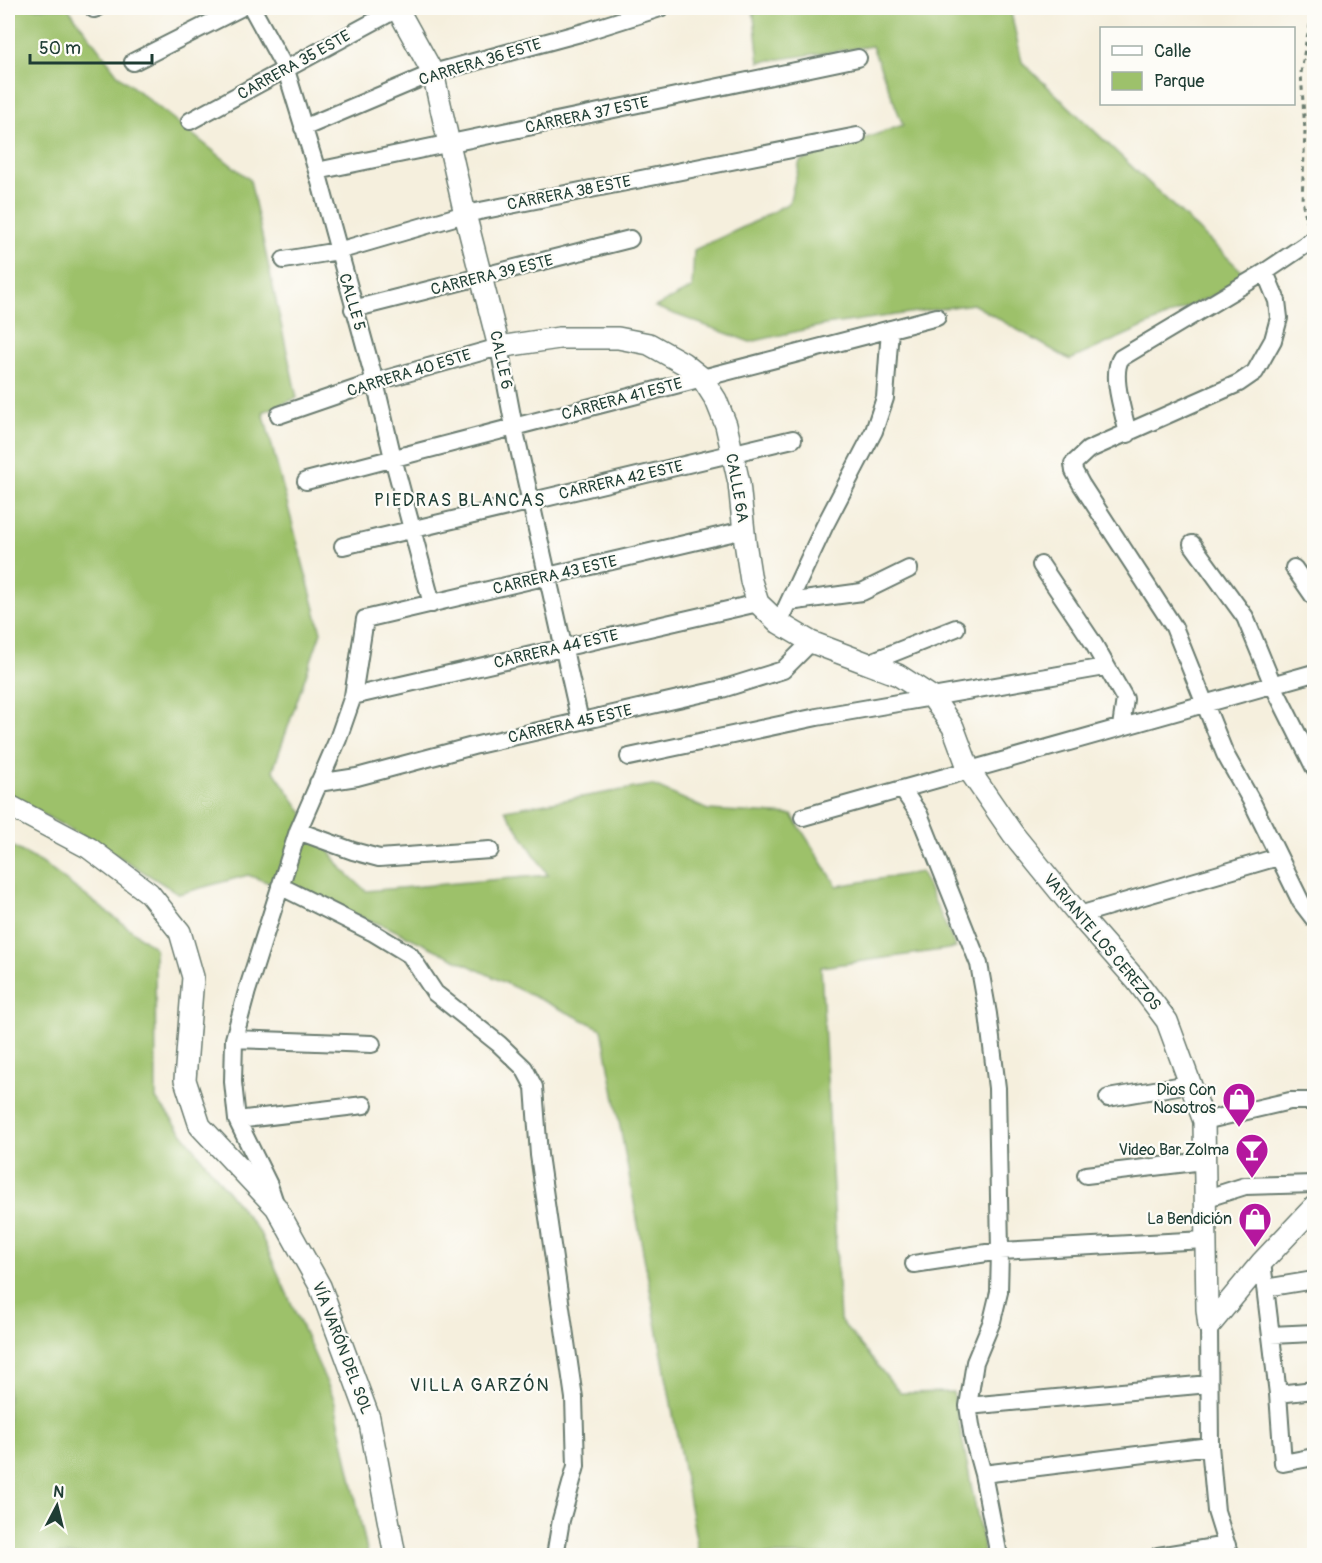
<svg xmlns="http://www.w3.org/2000/svg" width="1322" height="1563" font-family="Pangolin,sans-serif">
<style>
.green{fill:#9dc16b;stroke:#5e7f50;stroke-width:1.5}
.lines{fill:none;stroke-linecap:round;stroke-linejoin:round}
.minor-casing{stroke:#6a7b6f;stroke-width:20}
.tertiary-casing{stroke:#6a7b6f;stroke-width:24}
.path{stroke:#6a7b6f;stroke-width:3;stroke-dasharray:4.5 4.5;stroke-linecap:butt}
.minor{stroke:#fff;stroke-width:16}
.tertiary{stroke:#fff;stroke-width:21}
.labels{text-anchor:middle;dominant-baseline:central;stroke-width:4.5;stroke-linejoin:round;paint-order:stroke}
.street-label{font-size:16px;fill:#1f3d34;stroke:#fdfcf7}
.poi-label{font-size:16px;fill:#1f3d34;stroke:#fdfcf7;text-anchor:end}
.neighbourhood-label{font-size:18px;letter-spacing:1.5px;fill:#1f3d34;stroke:#fdfcf7}
</style>
<rect width="100%" height="100%" fill="#fdfcf7"/>
<filter id="ink" filterUnits="userSpaceOnUse"><feTurbulence type="fractalNoise" baseFrequency=".0167" numOctaves="2"/><feDisplacementMap in="SourceGraphic" scale="12" xChannelSelector="R" yChannelSelector="G"/><feConvolveMatrix kernelMatrix="1 2 1 2 8 2 1 2 1" color-interpolation-filters="sRGB"/></filter>
<filter id="wash" filterUnits="userSpaceOnUse"><feTurbulence type="fractalNoise" baseFrequency=".008" numOctaves="4" result="noise"/><feDisplacementMap in="SourceGraphic" scale="24" xChannelSelector="R" yChannelSelector="G"/><feGaussianBlur stdDeviation="1.35" result="paint"/><feColorMatrix in="noise" values="0 0 0 0 0 0 0 0 0 0 0 0 0 0 0 0 0 1.4 0 .05"/><feComposite in="paint" operator="in"/></filter>
<g filter="url(#wash)">
<rect width="100%" height="100%" fill="#f5efdd"/>
<path class="green" d="M8,8h60l51,68 131,104 47,218 -34,14 58,220 -48,138 69,99 24,22 182,-16 -43,-65 147,-25 56,25 84,5 45,71 84,-14 35,76 -135,19 19,353 60,73 53,-1 32,163h-286l-97,-526 -212,-101 -142,-53 -69,19 -66,-41 -105,-58z
M753,8h257l12,54 228,217 -180,81 -97,-56 -148,21 -75,17 -95,-35 37,-19 2,-38 56,-26 39,-21 11,-42 103,-36 -31,-79 -113,16z
M8,844l34,19 113,85 1,151 104,134 74,166 34,156h-360z"/>
</g>
<g filter="url(#ink)">
<g class="lines">
<defs>
<path id="minor" d="M252,8l34,62 31,101 58,211 18,76 39,146
M94,9l3,-1
M133,62l107,-54
M190,121l209,-113
M303,128l130,-55 151,-41 76,-24
M317,171l541,-113
M284,260l54,-9 127,-37 392,-78
M1265,272l12,29 2,17 -6,22 -18,32 -16,11 -151,67 -15,14 1,7 7,13 93,143 51,127 27,48 49,100 13,17
M353,309l277,-70
M279,415l96,-33 124,-35 15,80 66,294
M1128,434c-4,-20 -18,-59 -7,-76l144,-86 49,-33
M306,481l631,-164
M1192,544l53,73 28,68 41,82
M343,546l450,-107
M1041,565l51,76 33,58 -4,28
M1294,568l20,29
M789,602l73,-10 47,-23
M779,623l45,-96 50,-96 11,-33 5,-69
M868,663l88,-35
M353,696l405,-93
M629,757l188,-40 288,-50
M318,783l39,-6 116,-31 249,-57 61,-19 28,-28
M902,789l17,25 60,150 9,50 9,74 3,163 -1,41 -7,29 -17,41 -7,44 5,32 10,36 16,82
M803,817l511,-144
M298,831l55,20 26,7 111,-8
M280,886l92,46 38,23 25,38 64,51 25,24 10,19 5,68 35,243 2,68 -15,54 -6,36
M1079,915l199,-58
M234,1039l138,5
M1108,1098l81,-14
M237,1120l127,-15
M1204,1121l86,-20h24
M1086,1175l118,-14
M1204,1199l41,-13 69,-2
M275,1203l-6,-18 -32,-65 -4,-38 1,-43 13,-48 51,-160 40,-92 15,-43 12,-77 379,-89
M1262,1262l16,132 5,69 31,-6
M914,1264l86,-13 205,-11
M1265,1288l49,-8
M1209,1326l1,120 6,65 14,45
M1271,1335l43,-2
M1278,1394l36,-4
M968,1406l241,-22
M983,1474l227,-28
M1158,1556l69,-11"/>
<path id="tertiary" d="M397,8l36,65 32,141 34,133 60,-9h59l31,6 34,19 19,15 14,22 10,25 13,58 6,59 6,39 7,22 21,20 32,19 87,33 34,22 21,30 16,43 44,64 66,81 57,65 31,41 37,100 3,188 2,17
M8,805l81,43 60,45 31,39 13,45 -8,103 15,46 76,81 44,79 49,132 26,138
M1209,1326l53,-64 52,-55"/>
</defs>
<use href="#minor" class="minor-casing"/>
<use href="#tertiary" class="tertiary-casing"/>
<path class="path" d="M1308,225l-6,-24 3,-70 -4,-58 5,-31 8,-33"/>
<use href="#minor" class="minor"/>
<use href="#tertiary" class="tertiary"/>
</g>
</g>
<defs>
<symbol id="shop-pin" viewBox="-11 -11 22 30"><path d="M0 17L-7.5 6A9.5 9.5 0 1 1 7.5 6Z" fill="#b5179e" stroke="#fdfcf7"/><path d="M-5-2.5h2.3a2.7 3.5 0 0 1 5.4 0H5L5.5 6h-11ZM-1.5-2.5h3a1.5 2.3 0 0 0-3 0Z" fill="#fff"/></symbol>
<symbol id="bar-pin" viewBox="-11 -11 22 30"><path d="M0 17L-7.5 6A9.5 9.5 0 1 1 7.5 6Z" fill="#b5179e" stroke="#fdfcf7"/><path d="M-6-5H6L.8 .8V4.5H3.5V6h-7V4.5H-.8V.8Z" fill="#fff"/></symbol>
</defs>
<g fill-rule="evenodd">
<use href="#shop-pin" x="1220" y="1080" width="38" height="52"/>
<use href="#bar-pin" x="1233" y="1131" width="38" height="52"/>
<use href="#shop-pin" x="1236" y="1200" width="38" height="52"/>
</g>
<g class="labels">
<g class="street-label">
<text transform="translate(480 62) rotate(-17)">CARRERA 36 ESTE</text>
<text transform="translate(294 65) rotate(-29)">CARRERA 35 ESTE</text>
<text transform="translate(587 115) rotate(-12)">CARRERA 37 ESTE</text>
<text transform="translate(569 193) rotate(-11)">CARRERA 38 ESTE</text>
<text transform="translate(492 275) rotate(-14)">CARRERA 39 ESTE</text>
<text transform="translate(352 302) rotate(74)">CALLE 5</text>
<text transform="translate(501 360) rotate(78)">CALLE 6</text>
<text transform="translate(409 373) rotate(-17)">CARRERA 40 ESTE</text>
<text transform="translate(622 399) rotate(-15)">CARRERA 41 ESTE</text>
<text transform="translate(621 480) rotate(-13)">CARRERA 42 ESTE</text>
<text transform="translate(737 488) rotate(80)">CALLE 6A</text>
<text transform="translate(555 575) rotate(-13)">CARRERA 43 ESTE</text>
<text transform="translate(556 649) rotate(-13)">CARRERA 44 ESTE</text>
<text transform="translate(570 724) rotate(-13)">CARRERA 45 ESTE</text>
<text transform="translate(1102 942) rotate(50)">VARIANTE LOS CEREZOS</text>
<text transform="translate(342 1348) rotate(69)">VÍA VARÓN DEL SOL</text>
</g>
<g class="poi-label">
<text x="1216" y="1090">Dios Con<tspan x="1216" dy="18">Nosotros</tspan></text>
<text x="1229" y="1150">Video Bar Zolma</text>
<text x="1232" y="1219">La Bendición</text>
</g>
<g class="neighbourhood-label">
<text x="460" y="500">PIEDRAS BLANCAS</text>
<text x="480" y="1385">VILLA GARZÓN</text>
</g>
</g>
<rect width="1322" height="1563" fill="none" stroke="#fdfcf7" stroke-width="30"/>
<rect x="1100" y="27" width="195" height="78" fill="#fdfcf7" stroke="#a4b0a9" stroke-width="1.5"/>
<rect x="1112" y="46" width="30" height="9" fill="#ffffff" stroke="#a4b0a9" stroke-width="1.5"/>
<text x="1154" y="57" font-size="18" fill="#1f3d34">Calle</text>
<rect x="1112" y="72" width="30" height="18" fill="#9dc16b" stroke="#a4b0a9" stroke-width="1.5"/>
<text x="1154" y="87" font-size="18" fill="#1f3d34">Parque</text>
<g transform="translate(57 1506) rotate(7)" stroke="#fdfcf7" stroke-width="4.5" paint-order="stroke">
<path d="M0-4.5L10 22L0 15L-10 22Z" fill="#1f3d34"/>
<text y="-9" font-size="16" font-weight="bold" text-anchor="middle" fill="#1f3d34">N</text>
</g>
<path d="M30 54v9h122v-9" fill="none" stroke="#1f3d34" stroke-width="3"/>
<text x="39" y="54" font-size="18" fill="#1f3d34" stroke="#fdfcf7" stroke-width="4.5" paint-order="stroke">50 m</text>
</svg>
